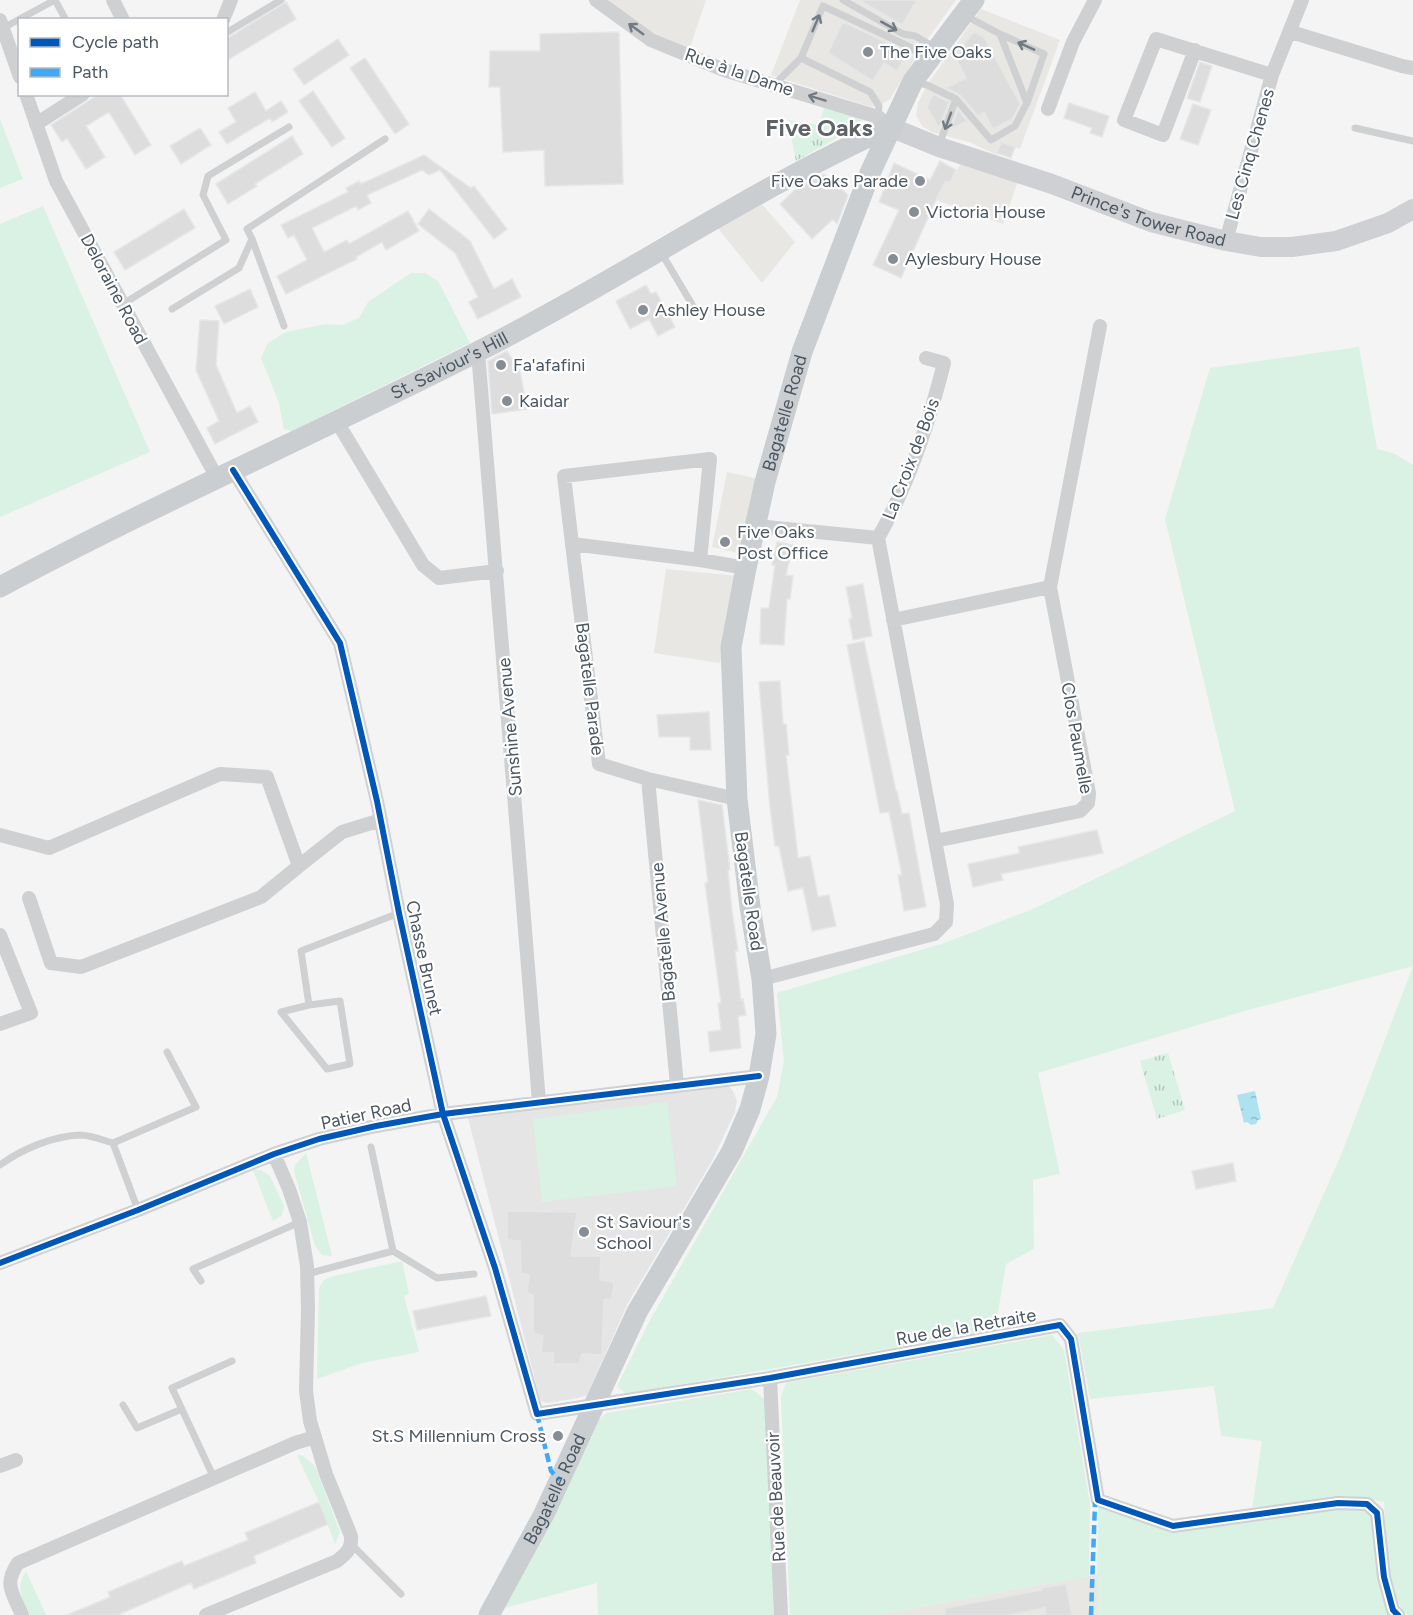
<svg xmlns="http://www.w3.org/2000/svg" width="1413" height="1615" font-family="Figtree,sans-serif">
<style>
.commercial{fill:#e8e7e3}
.education{fill:#e6e5e6}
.grass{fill:#d9f2e3}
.park{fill:url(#park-tufts)}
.water{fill:url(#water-ripples)}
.building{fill:#ddddde;stroke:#e5e6e7;stroke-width:1.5}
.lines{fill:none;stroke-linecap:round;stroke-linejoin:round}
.service{stroke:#ced0d2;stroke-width:7}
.minor{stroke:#ced0d2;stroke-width:14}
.secondary{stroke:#ced0d4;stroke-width:20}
.primary{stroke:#caced1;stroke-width:21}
.quiet{stroke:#3fa9f5;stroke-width:4.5;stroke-dasharray:9 4.5;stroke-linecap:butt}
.cycleway-casing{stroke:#fff;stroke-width:10}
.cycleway{stroke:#0057b8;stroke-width:6}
.oneway{stroke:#727b83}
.poi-dot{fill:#868d94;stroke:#fff;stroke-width:2}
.labels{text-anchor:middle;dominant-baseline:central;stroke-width:4.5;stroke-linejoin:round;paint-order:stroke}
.poi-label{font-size:18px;fill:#4a5661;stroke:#fff;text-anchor:start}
.street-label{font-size:18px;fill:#4a5661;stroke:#fff}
.district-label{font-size:24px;font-weight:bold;fill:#5f6368;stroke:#fff}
</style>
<defs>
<pattern id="park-tufts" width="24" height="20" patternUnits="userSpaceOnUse" patternTransform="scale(1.5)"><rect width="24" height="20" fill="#d9f2e3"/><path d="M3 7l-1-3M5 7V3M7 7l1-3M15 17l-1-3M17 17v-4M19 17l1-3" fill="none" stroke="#b2c7bb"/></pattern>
<pattern id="water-ripples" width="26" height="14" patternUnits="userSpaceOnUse" patternTransform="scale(1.5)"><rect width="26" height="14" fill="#aee2f0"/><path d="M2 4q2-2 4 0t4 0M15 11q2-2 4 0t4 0" fill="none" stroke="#90bac6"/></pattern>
</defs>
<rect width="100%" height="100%" fill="#f4f4f4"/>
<path class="commercial" d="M608,0h98l-17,50 -43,-21z
M800,0h156l-30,41 -36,58 -11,7 -8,1 -100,-32z
M981,9l79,31 -40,109 -18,-7 -5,13 -28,-13 -37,-10 -10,-6 -6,-11 2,-12 9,-18z
M960,165l58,16 -15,43 -67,-24 9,-18 5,-1z
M761,203l34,39 -33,41 -45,-56z
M727,472l32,7 -17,75 -30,-7z
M666,569l72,7 -18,87 -66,-10z
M1098,1575l-1,40h-221l213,-39z"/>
<path class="education" d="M727,1084l6,7 4,10 -2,11 -23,49 -84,142 -41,92 -4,2 -35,6 -5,-1 -3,-3 -72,-281z"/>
<path class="grass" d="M0,119l23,60 -23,9z
M43,206l107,246 -150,65v-293z
M411,273h14l13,8 32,62 -178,88 -8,-2 -5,-26 -18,-45 7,-15 18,-11 40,-8 17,1 16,-7 9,-16z
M1359,347l18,102 16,4 20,12v501l-165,44 -210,63 22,101 -27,6 1,69 -28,15 -11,66 -369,64 -9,-8 32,-64 128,-225 7,-36 -7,-68 170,-51 86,-33 202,-98 -70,-292 45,-151z
M1413,966v649h-6c-20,-19 -21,-85 -23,-113l-36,-5 -96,14 10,-70 -41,-5 -7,-50 -124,13 -12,-66 195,-25 68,-153z
M667,1102l10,84 -135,16 -9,-83z
M306,1153l26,103 -10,-1 -7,-9 -21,-75 1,-6z
M253,1170h8l9,6 14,30 -2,9 -9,6z
M402,1261l7,33 -5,2 15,56 -57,11 -45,16 2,-91 5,-8 10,-4z
M1052,1335l12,15 26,154 -1,72 -213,39h-86l-9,-219 5,-13z
M752,1389l15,12 9,214h-178l-1,-32 -93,25 92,-186 11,-9z
M297,1455l6,1 12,10 25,66 -5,12 -16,-42z
M1098,1507l76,25 185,-25 8,4 4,7 15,92 5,5h-294z
M26,1571l20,44h-16c-8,-18 -15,-26 -4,-44z"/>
<path class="park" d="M825,104l33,10 5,9 -67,38 -8,-41 31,5z
M1168,1053l17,57 -28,9 -17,-58z"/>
<path class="water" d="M1255,1091l6,28 -3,1 -2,4 -5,1 -4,-3 -3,1 -7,-28z"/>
<path class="building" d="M859,0h58l-15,25z
M286,2l10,17 -70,42v-22z
M843,22l64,30 -10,19 -13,-8 -11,18 -45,-28z
M619,32l4,152 -78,2 -1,-36 -41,2 -3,-65h-11l1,-36h50v-17z
M974,32l10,5 36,67 -8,15 -19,10 -9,-17 -6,4 -18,-21 -14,-7 20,-10 -10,-20 7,-13z
M338,39l11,16 -45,30 -11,-16z
M365,58l44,66 -14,10 -45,-66z
M1200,62l12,4 -12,36 -13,-4z
M313,91l32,47 -13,9 -33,-46z
M255,92l11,19 15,-10 7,11 -16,10 -2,-4 -43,26 -8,-12 17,-10 -8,-14z
M99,94h21l31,51 -16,10 -26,-43 -23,14 19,31 -19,12 -19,-31 -5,4 -11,-17z
M933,94l16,8 -10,26 -12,-21z
M1069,103l40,13 -7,21 -12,-4 2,-5 -28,-10z
M1193,104l18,6 -13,35 -18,-6z
M958,110l9,11 -16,8z
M200,128l11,17 -30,19 -11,-18z
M292,136l11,18 -48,30 2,2 -29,18 -12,-20z
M1001,142l14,5 -4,11 -14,-5z
M424,155l47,33 3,-2 33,43 -13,10 -54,-69 -11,5 -7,-5 -55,25 4,8 -13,7 -2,-4 -44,22 12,24 23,-12 2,4 59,-33 11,20 -33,19 -4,-8 -26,15 1,2 -71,35 -9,-18 30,-16 -13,-25 -6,3 -7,-13 67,-33 -2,-4 13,-7 2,3z
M940,161l16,9 -6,12h-5l-9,18 -35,78 -28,-13 26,-55 -20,-8 15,-39 36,17z
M824,174l24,21 -11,29 -4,-5 -21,20 -32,-35 18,-17z
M184,209l11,19 -70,42 -11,-18z
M429,209l41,32 24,48 18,-10 9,18 -43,22 -9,-17 9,-5 -23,-44 -37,-29z
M646,285l5,9 5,-2 19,35 -17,9 -9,-17 -19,10 -14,-28z
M250,289l8,18 -34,17 -9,-18z
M200,320l19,1 -3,44 21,48 13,-7 8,16 -43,22 -8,-16 12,-7 -23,-51z
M507,351l13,20 7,38 -35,5 -4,-53z
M777,542l16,3 -7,30 7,1 -3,23h-3l-3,46 -24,-1 1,-36h8l6,-43h-3z
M863,584l9,52 -19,4 -4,-21 3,-1 -6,-31z
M864,641l32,150h1l5,23 7,-1 17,94 -22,4 -6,-36h4l-13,-63 -9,1 -33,-168z
M780,681l3,43h3l3,31h-3l12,103 12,-2 8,41 11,-2 7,31 -24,5 -9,-43 -15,3 -9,-45h-4l-5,-39 -11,-125z
M709,712l2,38h-21v-13h-31l-2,-22z
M698,800l24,5 8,65h-2l4,41 6,40h-3l6,49 2,-1 3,16 -8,1 3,32 -31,4 -2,-20 13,-2 -3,-27h3l-16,-120 3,-1z
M1097,830l6,23 -102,21 2,6 -30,7 -5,-23 52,-11 -2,-6z
M1233,1163l3,18 -40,8 -4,-18z
M507,1211l70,1 -6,44h30l-1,24 14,2 -2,17 -8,1 -2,55 -20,-1 -3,10h-26v-11h-12l2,-17 -10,-3v-38l-6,-2 2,-18 -8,-2 -1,-32 -13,-1z
M486,1296l5,20 -74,14 -4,-19z
M319,1502l9,22 -74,32 2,7 -62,26 -3,-6 -73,32h-51l43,-18 -2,-5 74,-31 2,5 64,-26 -3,-7z
M1066,1584l6,31h-26l-1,-7 -36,7h-64v-7l97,-18 -1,-2z"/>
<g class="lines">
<path class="service" d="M55,0l11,20
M843,0l60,34 12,2 21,12
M3,28l52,-28
M226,33l55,-33
M1000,34l44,20 -17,49
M915,82l12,3 29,14 -17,46
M774,85l27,-27
M956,99l35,41 24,-14 12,-23 -27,-69 -34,-18
M878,117l1,-11 -9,-14 -69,-34 22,-52 87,41 16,11
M1355,128l58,13
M662,254l34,57
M123,304l103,-64 -23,-45 5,-19 81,-49
M172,309l67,-41 13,-29
M284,326l-32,-87 -5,-10 138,-90
M309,1005l31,-4 10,63 -23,5 -46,-57 28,-7 -8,-54 98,-38
M371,1147l22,104
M0,1165c22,-16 53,-29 80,-30 10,0 23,5 33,8
M138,1210l-25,-67 83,-36 -29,-55
M307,1274l86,-23 44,27 37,-4
M201,1281l-8,-12 107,-47
M123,1405l14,23 45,-19
M214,1478l-42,-90 60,-27
M352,1545l49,49"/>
<path class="minor" d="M113,0l10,20
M596,0l55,40 73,30 154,47 12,10
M0,20l20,57
M223,20l8,-20
M1291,32l111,34 11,2
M1195,50l-32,85 -39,-15 32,-81 116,36
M26,94l30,87 161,297
M1048,109l25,-67 22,-42
M36,124l47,-30
M1226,241l46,-166 30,-75
M478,352l61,750
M336,420l87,145 16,13 58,-7
M233,470l107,173 37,158 22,112 44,201 52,154 42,146 233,-36 290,-53 11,14 27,161 75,26 165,-23 29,1 10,9 7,64 9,33 5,5
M756,526l122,12 69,366 -1,18 -12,12 -172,45
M878,538c31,-54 51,-115 66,-175l-18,-5
M572,544l27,220 49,15 89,20
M700,560l10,-101 -146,17 8,68 128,16 46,8
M1050,587l50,-261
M893,620l157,-33 39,206 -1,10 -8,8 -145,30
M648,779l29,306
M0,835l49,13 171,-74 47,3 32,89 43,-34 39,-12
M29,898l22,65 30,4 180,-70 38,-31
M0,935l31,78 -31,11
M0,1263l138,-53 136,-56 45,-15 57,-13 67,-12 316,-38
M770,1378l11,237
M0,1466l16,-6
M22,1615c-9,-22 -19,-30 -4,-52l277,-120 20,-6
M206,1615l131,-54c10,-8 15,-12 14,-25l-25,-62 -16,-53 -4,-30 2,-82 -1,-43 -7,-44 -11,-33 -15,-35"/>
<path class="secondary" id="s1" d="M890,127l49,20 113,37 99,38 75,19 35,6h31l44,-6 52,-18 25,-14"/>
<g class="primary">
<path id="s2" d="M0,587c157,-84 320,-155 479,-236 139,-70 268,-159 411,-224"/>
<path id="s3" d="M489,1615l55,-101 93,-202 95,-161 18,-42 9,-33 7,-42 -4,-55 -12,-72 -13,-108 -6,-152 15,-79 19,-86 37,-130 68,-179 43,-92 61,-81"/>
</g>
<path class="quiet" d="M537,1414l14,57 9,9
M1091,1615l4,-112 3,-3"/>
<defs>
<path id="cycleway" d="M233,470l107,173 37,158 22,112 44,201 52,154 42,146 233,-36 290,-53 11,14 27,161 75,26 165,-23 29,1 10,9 7,64 9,33 5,5
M0,1263l138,-53 136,-56 45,-15 57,-13 67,-12 316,-38"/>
</defs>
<use href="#cycleway" class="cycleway-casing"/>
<use href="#cycleway" class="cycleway"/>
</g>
<defs><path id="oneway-shaft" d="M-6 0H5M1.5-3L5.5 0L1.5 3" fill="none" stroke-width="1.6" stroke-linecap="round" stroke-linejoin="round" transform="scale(1.5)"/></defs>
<g class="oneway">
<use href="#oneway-shaft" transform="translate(816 23) rotate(-67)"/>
<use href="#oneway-shaft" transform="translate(889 26) rotate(29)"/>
<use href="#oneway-shaft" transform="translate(636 29) rotate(-144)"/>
<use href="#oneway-shaft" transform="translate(1026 46) rotate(-156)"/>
<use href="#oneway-shaft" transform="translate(817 98) rotate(-163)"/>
<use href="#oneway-shaft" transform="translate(948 121) rotate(110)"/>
</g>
<g class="poi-dot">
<circle cx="868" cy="52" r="6"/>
<circle cx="920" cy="181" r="6"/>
<circle cx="914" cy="212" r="6"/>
<circle cx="893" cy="259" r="6"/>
<circle cx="643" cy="310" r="6"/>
<circle cx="501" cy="365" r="6"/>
<circle cx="507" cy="401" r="6"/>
<circle cx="725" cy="542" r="6"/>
<circle cx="584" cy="1232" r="6"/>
<circle cx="558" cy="1436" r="6"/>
</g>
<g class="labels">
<g class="poi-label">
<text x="880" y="52">The Five Oaks</text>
<text x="908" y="181" text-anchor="end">Five Oaks Parade</text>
<text x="926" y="212">Victoria House</text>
<text x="905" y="259">Aylesbury House</text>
<text x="655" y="310">Ashley House</text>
<text x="513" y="365">Fa'afafini</text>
<text x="519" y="401">Kaidar</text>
<text x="737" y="532">Five Oaks<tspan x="737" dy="21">Post Office</tspan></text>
<text x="596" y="1222">St Saviour's<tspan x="596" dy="21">School</tspan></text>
<text x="546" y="1436" text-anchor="end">St.S Millennium Cross</text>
</g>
<g class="street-label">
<text transform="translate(739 72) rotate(19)">Rue à la Dame</text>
<text transform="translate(1250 154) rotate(-74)">Les Cinq Chenes</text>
<text stroke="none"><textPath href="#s1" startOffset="274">Prince's Tower Road</textPath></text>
<text transform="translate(114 289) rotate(62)">Deloraine Road</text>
<text stroke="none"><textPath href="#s2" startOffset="501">St. Saviour's Hill</textPath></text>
<text stroke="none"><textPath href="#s3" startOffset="1276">Bagatelle Road</textPath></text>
<text transform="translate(911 459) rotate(-69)">La Croix de Bois</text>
<text transform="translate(590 689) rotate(83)">Bagatelle Parade</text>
<text transform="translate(510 727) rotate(-95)">Sunshine Avenue</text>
<text transform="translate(1077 738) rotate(80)">Clos Paumelle</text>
<text transform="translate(749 891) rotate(82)">Bagatelle Road</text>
<text transform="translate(663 932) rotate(-95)">Bagatelle Avenue</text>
<text transform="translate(424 958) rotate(78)">Chasse Brunet</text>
<text transform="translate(366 1114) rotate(-12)">Patier Road</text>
<text transform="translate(966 1327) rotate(-10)">Rue de la Retraite</text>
<text stroke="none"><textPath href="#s3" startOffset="142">Bagatelle Road</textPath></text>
<text transform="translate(776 1497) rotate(-93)">Rue de Beauvoir</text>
</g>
<g class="district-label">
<text x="819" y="127">Five Oaks</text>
</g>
</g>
<rect x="18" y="18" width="210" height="78" fill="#ffffff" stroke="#b7bbc0" stroke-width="1.5"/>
<rect x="30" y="38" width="30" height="9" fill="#0057b8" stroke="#b7bbc0" stroke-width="1.5"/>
<text x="72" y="48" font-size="18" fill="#4a5661">Cycle path</text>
<rect x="30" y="68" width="30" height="9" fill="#3fa9f5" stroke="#b7bbc0" stroke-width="1.5"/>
<text x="72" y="78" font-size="18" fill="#4a5661">Path</text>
</svg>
